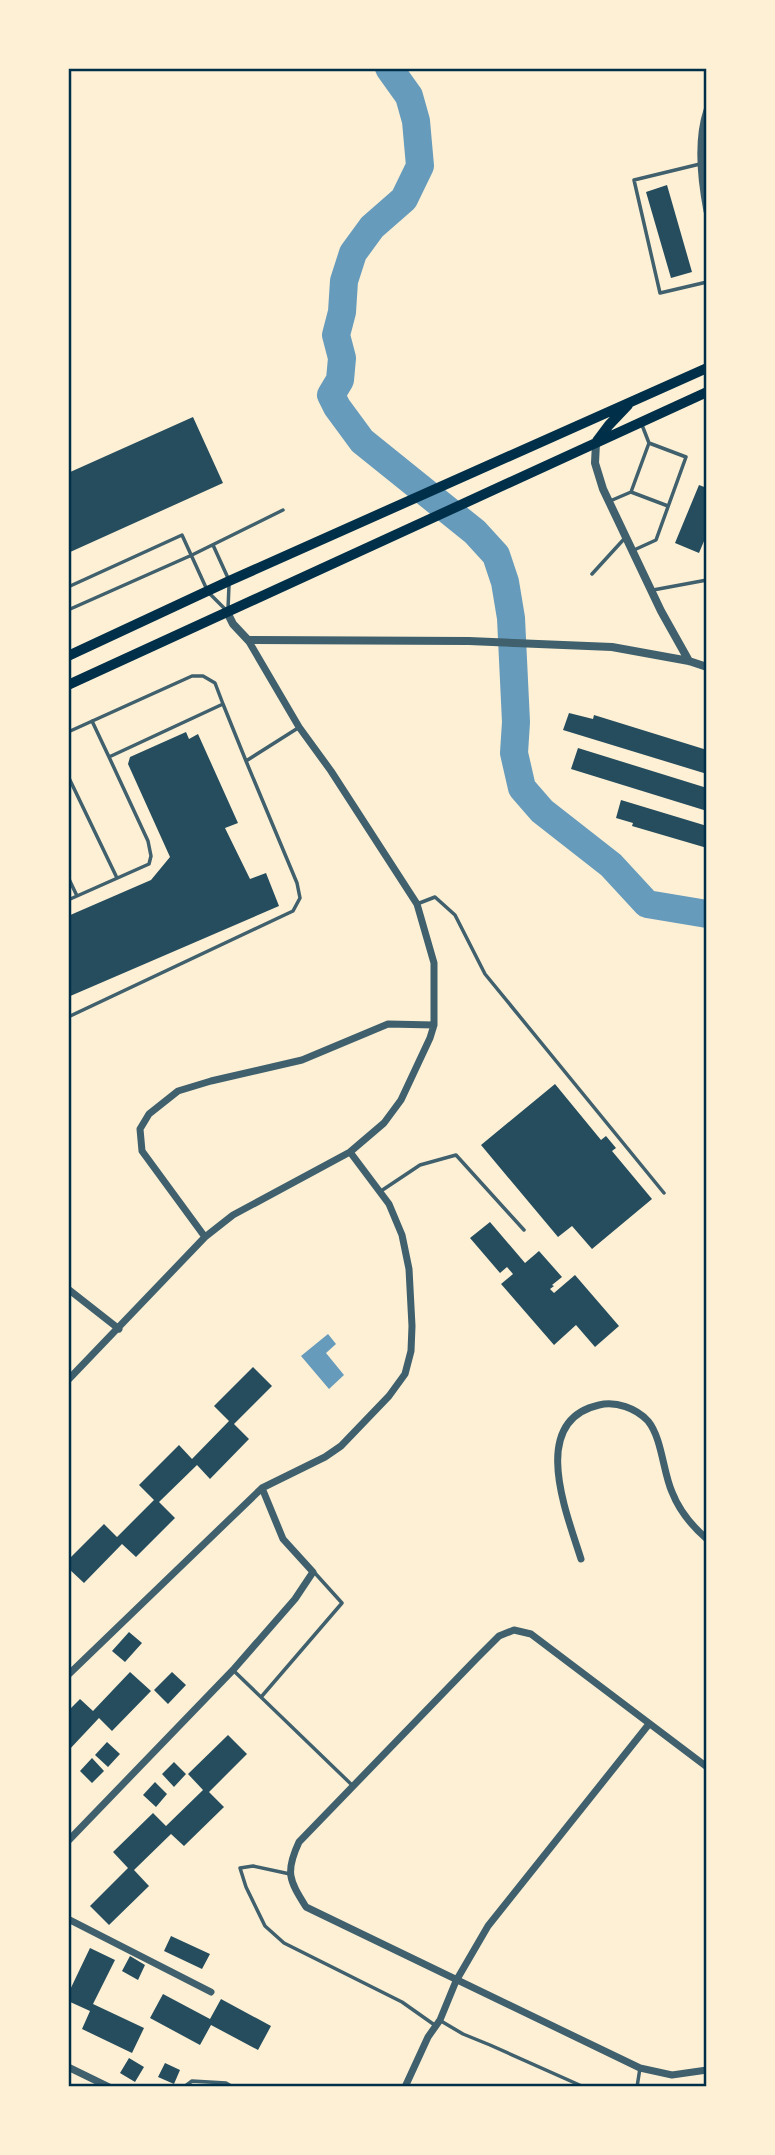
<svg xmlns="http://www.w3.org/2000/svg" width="775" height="2155" font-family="Figtree,sans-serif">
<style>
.water{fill:#669bbc}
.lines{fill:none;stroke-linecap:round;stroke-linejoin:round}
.river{stroke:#669bbc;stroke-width:28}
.building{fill:#264d5e}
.service{stroke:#3f606c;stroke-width:3.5}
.minor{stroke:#3f606c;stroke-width:7}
.tertiary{stroke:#3f606c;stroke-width:8}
.primary{stroke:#003049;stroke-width:10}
.neatline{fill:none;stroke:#003049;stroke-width:2.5}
</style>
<rect width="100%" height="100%" fill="#fdf0d5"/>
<path class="water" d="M328,1334l8,10 -10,9 18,22 -15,14 -28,-33z"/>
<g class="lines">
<path class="river" d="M389,68l20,28 7,25 4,45 -16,33 -32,28 -19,26 -9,28 -2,31 -6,23 6,23 -2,22 -9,15 6,12 25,34 113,91 21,23 9,27 6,36 5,104 -2,31 8,35 20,23 69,54 36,39 60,10"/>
</g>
<path class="building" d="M667,185l25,87 -21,6 -25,-86z
M193,417l30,66 -155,70v-80z
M699,485l8,3v46l-8,19 -24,-10z
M569,713l24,6 1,-4 113,35v24l-144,-44z
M186,732l3,7 9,-5 40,89 -13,5 25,51 16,-6 13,33 -211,91v-81l83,-36 19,-23 -42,-93 2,-7z
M578,748l129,40v23l-136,-42z
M621,800l86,26v22l-75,-22 1,-3 -17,-5z
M555,1084l46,56 5,-4 10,12 -4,3 40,48 -60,50 -20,-23 -14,11 -77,-92z
M490,1222l35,41 14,-12 23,26 -10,8 2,1 -4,3 4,4 21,-18 44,51 -24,21 -19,-22 -22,20 -53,-61 12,-10 -6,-7 -7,6 -30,-35z
M253,1367l19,19 -38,38 15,15 -39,40 -13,-14 -38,37 16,16 -39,39 -14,-13 -38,39 -16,-15v-8l36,-36 13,13 37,-37 -15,-15 40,-40 13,14 37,-38 -15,-15z
M129,1632l13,11 -17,19 -13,-11z
M130,1672l21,19 -39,40 -13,-13 -31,33v-40l12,-12 13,12z
M172,1672l14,13 -18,19 -14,-14z
M228,1735l19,19 -38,38 15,15 -40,39 -13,-12 -37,36 15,16 -40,39 -19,-19 38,-38 -15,-16 40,-39 13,13 37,-36 -15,-16z
M107,1742l13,12 -12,13 -13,-12z
M92,1758l12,13 -12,12 -12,-12z
M174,1762l12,12 -12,13 -12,-13z
M155,1782l12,12 -11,13 -13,-12z
M171,1936l39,18 -8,15 -38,-18z
M90,1948l25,12 -22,44 51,24 -12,25 -50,-24 8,-18 -22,-10v-7z
M130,1956l15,9 -7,15 -16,-9z
M163,1994l47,25 11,-20 50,27 -13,24 -47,-25 -11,20 -50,-27z
M129,2058l15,9 -9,15 -15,-9z
M165,2063l15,7 -6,14 -16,-7z"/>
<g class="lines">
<path class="service" d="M700,164l-66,16 26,113 47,-11
M649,443l-18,49 37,14
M610,501l21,-9
M213,545l15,33
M634,550l22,-10 30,-83 -37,-14 -7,-18
M592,574l32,-35
M68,587l114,-52 26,57 19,19
M653,590l54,-10
M228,609l1,-24
M68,610l124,-55 91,-45
M92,721l17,36
M68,732l124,-56h11l12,7 8,21
M68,776l49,102
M68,877l9,19
M68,900l81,-36 2,-8 -3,-15 -39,-84 114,-53 23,57 52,-33
M417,904l18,-7 20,18 30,59 179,219
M68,1017l225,-106 7,-13 -3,-15 -51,-122
M381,1191l39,-26 36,-10 68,75
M234,1671l119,115
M262,1696l80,-93 -28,-31
M290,1874l-37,-8 -13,2 6,19 19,39 19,17 118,59 34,24
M441,2021l22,13 27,11 94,42
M184,2087l8,-6 34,2 7,4
M637,2087l3,-19"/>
<path class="minor" d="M707,110c-10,30 -6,70 0,101
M205,1237l-63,-86 -2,-22 9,-15 29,-23 33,-10 91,-21 86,-36 46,1
M68,1289l51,40
M68,1380l137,-143 28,-22 117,-63 34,-29 17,-23 29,-62 4,-13v-62l-17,-59 -86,-133 -32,-44 -51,-87
M581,1559c-14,-45 -53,-138 18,-154 17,-4 37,3 49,16 14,17 15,51 24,71 7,18 21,35 35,47
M68,1675l194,-187 63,-31 16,-11 48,-50 16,-22 6,-23 1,-25 -3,-57 -7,-34 -13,-31 -39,-52
M707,1767l-176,-133 -17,-4 -15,6 -22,22 -178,184c-14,30 -10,38 7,65l334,161 32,7 35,-5
M68,1841l165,-171 62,-71 18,-27 -30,-33 -21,-51
M68,1919l143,73
M68,2067l41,20
M405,2087l23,-50 12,-17 16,-39 32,-55 161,-202"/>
<path class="tertiary" d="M596,443l-1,20 8,26 58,122 28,50
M227,612l6,12 15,16 221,1 143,6 77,14 18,6"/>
<path class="primary" d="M597,441l12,-16 19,-20
M68,656l161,-75 478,-213
M68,685l639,-293"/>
</g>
<rect width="775" height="2155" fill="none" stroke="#fdf0d5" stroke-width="140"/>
<rect x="70" y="70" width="635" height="2015" class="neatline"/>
</svg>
